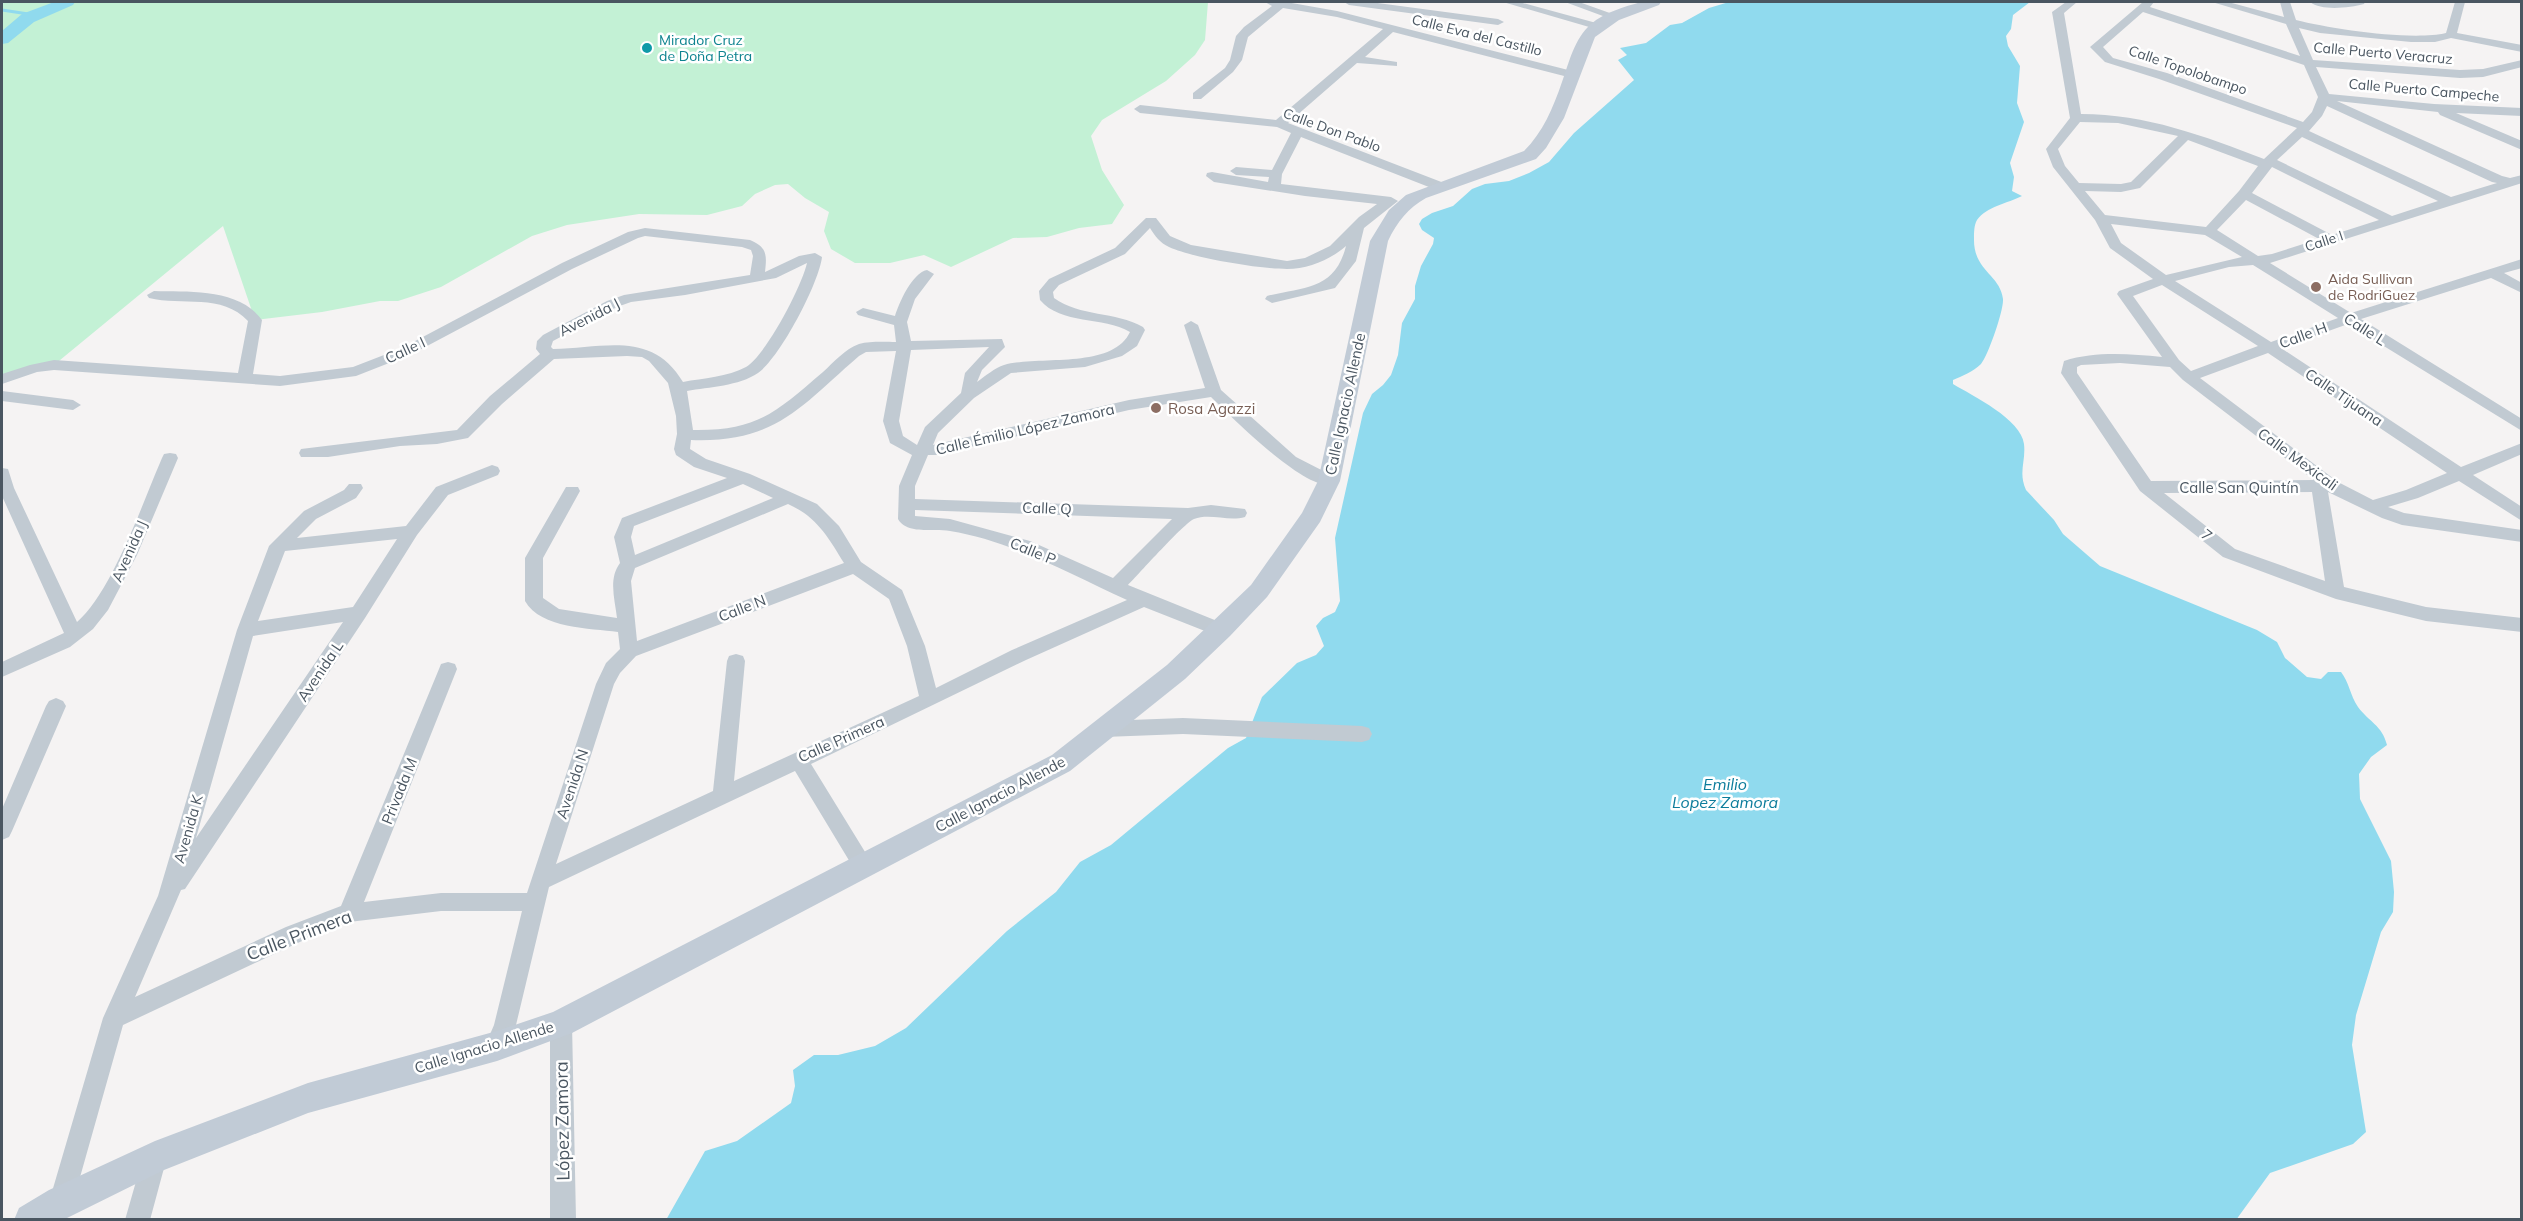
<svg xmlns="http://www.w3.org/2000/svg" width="2523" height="1221" font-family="Mulish,sans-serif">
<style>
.green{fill:#c3f1d5}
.water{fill:#90daee}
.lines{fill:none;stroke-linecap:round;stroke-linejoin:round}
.stream{stroke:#90daee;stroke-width:3}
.river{fill:#90daee;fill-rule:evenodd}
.street{fill:#c1cad2;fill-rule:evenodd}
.secondary{fill:#c1cbd6;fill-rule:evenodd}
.culture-dot{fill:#0f9aa8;stroke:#fff;stroke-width:2}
.education-dot{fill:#8d6e63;stroke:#fff;stroke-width:2}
.labels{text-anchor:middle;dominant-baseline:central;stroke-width:5;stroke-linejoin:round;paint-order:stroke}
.far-street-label{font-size:14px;fill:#4a5661;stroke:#fff}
.far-culture-label{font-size:14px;fill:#0d838f;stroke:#fff;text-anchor:start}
.far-education-label{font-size:14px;fill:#785e54;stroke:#fff;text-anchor:start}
.street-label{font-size:15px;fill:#4a5661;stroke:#fff}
.education-label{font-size:15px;fill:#785e54;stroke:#fff;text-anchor:start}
.water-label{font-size:16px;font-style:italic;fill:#0c7c9b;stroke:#fff}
.near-street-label{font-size:18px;fill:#4a5661;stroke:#fff}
</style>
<rect width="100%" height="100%" fill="#f5f3f3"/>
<path class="green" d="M2,2h1206l-3,38 -10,15 -29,26 -64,39 -11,16 11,34 22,35 -12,19 -33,4 -32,9 -34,1 -62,29 -27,-12 -34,8h-35l-24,-14 -7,-18 5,-19 -24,-14 -17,-14 -13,1 -20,9 -13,12 -35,9 -68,-1 -72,11 -35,11 -91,51 -43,14h-18l-58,11 -67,8 -32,-94 -169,139 -52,14z"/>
<path class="water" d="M1729,2h301l-17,13 -2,14 -5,7 2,10 12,20 -3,37 7,19 -14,41 4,14 -2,14 10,5c-14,7 -36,11 -45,24 -3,5 -3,13 -3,18 -1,33 26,36 29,61 1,11 -15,57 -22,65 -8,8 -19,12 -28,16v4c20,12 68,35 71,60 2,18 -6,28 2,46l28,30 9,14 37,32 157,64 20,12 8,16 22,19 14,2 7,-7h13c8,10 9,23 17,35 11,15 24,18 29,38l-16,12 -12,17 1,25 31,62 3,31 -1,20 -12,20 -25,83 -4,30 14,87 -13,12 -83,29 -34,47h-1570l39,-69 32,-10 54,-38 4,-17 -2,-16 21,-15h24l37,-9 31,-18 101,-97 49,-39 24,-30 31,-17 117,-97 18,-10 16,-41 35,-34 19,-8 8,-9 -8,-20 7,-8 12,-6 5,-11 -5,-63 28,-125 9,-19 11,-9 8,-10 7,-20 4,-32 13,-24v-13l6,-20 12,-22 1,-6 -12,-8 -3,-6 3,-5 10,-6 21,-7 19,-17 13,-5 24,-3 20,-8 20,-11 25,-29 60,-53 -16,-20 9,-5 -7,-7 26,-5 24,-18 12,-2 27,-15z"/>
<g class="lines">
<path class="stream" d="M2,10l33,5"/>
<path class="river" d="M54,2h21l-2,3 -39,17 -26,21 -6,1v-13l20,-17z"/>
<path class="street" d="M1265,2h21l51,9 239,61 2,2 -6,4 -179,-46 -28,25 32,5v4l-40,-3 -69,60 156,60 2,3 -7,4 -5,-1 -133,-52 -19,37 -1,10 110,13 7,4 -34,27 -8,33 -21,27 -63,15 -7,-4 2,-3c37,-9 68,-6 79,-50 -16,14 -38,23 -59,23 -27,0 -94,-11 -118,-22 -9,-4 -14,-11 -19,-19l-25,26 -66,31 -6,7 1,6c26,19 61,13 89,29l2,3 -8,16 -15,10 -37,11 -74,6 -37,25 -36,35 -5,12 196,-45 76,-12 -21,-63 7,-4 7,4 23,65 75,67 39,20 2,4 -2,4c-29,8 -102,-67 -124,-88l-82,13 -192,45h-9l-13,31v13l273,9 23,-3 34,4 2,4 -2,4c-16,5 -35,-4 -51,2 -10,4 -55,55 -66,66l99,40 3,5 -3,5 -6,2 -6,-2 -71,-28 -118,53 -215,104 59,96 3,6 -3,6 -7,3 -7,-3 -61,-101 -246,116 -33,138 -11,29 -8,3 -8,-3 -4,-8 9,-21 28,-114h-81l-92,11 -47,19 -179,84 -50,177 -3,9 -9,3 -9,-3 -3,-9 54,-184 55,-122 79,-266 32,-84 35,-35 40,-21 5,-6h12l2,4 -7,10 -40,21 -19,19 109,-12 30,-39 56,-22 6,2 2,4 -2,4 -50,20 -31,40 -52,83 -180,271 -4,1 -46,107 151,-70 55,-21 98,-237 2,-5 7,-2 7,2 2,5 -93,233 77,-9h86l69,-209 10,-21 14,-14 -2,-17c-28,-4 -77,-3 -93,-31v-43l41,-71h12l2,4 -37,67v40l16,11 58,9c-2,-18 -9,-39 3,-55l-6,-26 8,-19 105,-40 -33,-11 -18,-12 -2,-6 3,-15 -1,-18 -8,-33 -19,-22 -7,-4 -15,-1 -73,3 -52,45 -34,34 -31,6 -37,2 -72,11h-27l-2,-4 2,-4 156,-19 33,-34 50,-42 -4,-5 1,-8 6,-6 64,-34 17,-6 126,-20 3,-19 -2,-6 -9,-3 -97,-11 -7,2 -66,31 -160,85 -56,22 -76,10 -226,-16 -17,2 -35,12v-10l28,-9 24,-5 184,13 10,-52c-26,-28 -66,-15 -99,-23l-2,-3 7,-4c35,1 85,-3 108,29l-9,54 27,2 73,-9 49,-19 160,-85 66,-31 17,-4 105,12c17,7 17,15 15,32l34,-16 16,-3 7,4c-3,26 -42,101 -64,116 -19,13 -49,14 -71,18l6,39c65,1 83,-18 130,-58 11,-10 22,-23 36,-28 11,-3 26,-2 37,-2l-2,-17 -36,-10 -2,-3 7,-4 32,8c4,-13 17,-43 32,-46l7,4 -19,25 -8,23 4,19 91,-2 3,8 -23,23 -5,12c8,-6 18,-14 27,-17 35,-10 108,5 126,-33 -27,-16 -69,-7 -90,-32l-1,-9 10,-12 66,-31 31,-30h10l14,18 21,9 96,16 18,-3 25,-12 29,-29 18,-13 -72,-8 -91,-14 -8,-6 1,-3 5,-1 56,10 1,-5 -33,-2 -6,-4 6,-4 36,3 19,-37 -14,-6 -137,-14 -6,-4 6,-4 136,15 107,-91 -46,-12 -54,-9 -35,29 -6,23 -9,12 -32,27h-8v-6l32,-25 5,-8 6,-24 8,-9 28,-21zM807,263c-5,23 -41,92 -61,104 -18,10 -43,11 -63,15 -31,-52 -79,-34 -130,-33l-2,-2 2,-6 64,-34 14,-5 54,-7 91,-17zM989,347l-24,26 -4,20 -36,34 -8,18 -14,-9 -4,-15 12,-71zM896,351l-13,70 7,22 22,12 -13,31 -1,33c9,16 36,9 52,12 62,10 120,43 177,69l-115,50 -76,38 -11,-42 -23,-56 -41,-28 -22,-36 -22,-22 -67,-30 -44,-15 -16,-10 1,-9c85,3 109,-33 168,-84l7,-4zM743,484l30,14 -138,57 -4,-18 3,-11zM788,504c29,13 40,33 56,59l-207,78 -6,-60 4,-13zM915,510l257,9 -59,59 -83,-37 -80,-22 -35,-3zM397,539l-44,68 -95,14 27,-70zM853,574l36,25 18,47 12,50 -185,85 11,-120 -2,-5 -7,-2 -7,2 -2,5 -14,130 -157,73 58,-180 6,-11 16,-17zM343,622l-147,216 57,-202z
M1344,2h26l128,17 6,3 -6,3 -149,-20z
M1503,2h16l81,22 2,2 -6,3z
M1565,2h14l42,15 -2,2h-8z
M2066,2h11l-13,11 17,101c65,0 123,22 183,45l33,-31 -138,-49 -54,-17 -15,-15 53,-45h11l-4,5 150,49 -14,-32 -74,-22h16l56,15 -4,-15h10l6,18c35,9 116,21 150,13l9,-31h10l-8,31 65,12v7l-71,-14 -16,4h-24l-91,-9 -21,-5 14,32 147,10 23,-1 39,-9v7l-39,10 -23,1 -144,-11 13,27 105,10 88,4v8l-66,-3 66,28v9l-82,-35 -2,-3 -101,-11 165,75 8,2 12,-3v8l-252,80 81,50 171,-54v9l-18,5 18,10v10l-31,-15 -130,41 161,100v12l-174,-107 -67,24 180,119 61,-24v11l-49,21 49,32v14l-63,-40 -41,17 -30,9 16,6 118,17v12l-120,-17 -20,-7 -54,-26 16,95 82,20 96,11v14l-96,-11 -90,-22 -113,-42 -83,-66 -79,-118 3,-12c32,-10 65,-7 98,-4l-45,-63 2,-3 34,-12 -43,-31 -15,-28 -42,-53 -7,-18 24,-31 -18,-106zM2143,12l161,53 14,32 -6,15 -9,10 -136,-49 -54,-15 -10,-11zM2327,106l165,76 5,1 -46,14 -142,-66 13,-15zM2080,122l38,1 60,13 -47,46 -10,2 -42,-1 -14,-17 -7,-17zM2302,137l136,64 -46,15 -115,-56zM2188,140l70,26 -19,25 -33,36 -101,-12 -20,-24 36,1 19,-4zM2272,167l107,53 -47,15 -80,-42zM2246,200l73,39 -47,15 -14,2 -41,-26zM2111,224l94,11 37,22 -76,18 -45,-32zM2253,265l85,53 -67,24 -96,-61 54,-14zM2162,285l96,61 -67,25 -12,-11 -46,-64zM2268,353l179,120 -41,17 -33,10 -35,-18 -138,-104zM2120,363l50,4 13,13 131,100 -163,1 -74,-108v-6l4,-2zM2312,492l13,89 -90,-32 -71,-56z
M2310,2h55l-1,2c-15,4 -43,7 -54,-2z
M2,391l71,9 8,5 -8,5 -71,-9z
M170,453l6,1 2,4 -41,97 -29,55 -15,19 -23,18 -68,30v-15l62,-29 -62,-137v-28l6,1 6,19 63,134c35,-30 66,-120 85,-164l2,-4z
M56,698l7,3 3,5 -54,125 -3,6 -7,3v-31l44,-103 3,-5z
M1183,718l179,8 7,2 3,6 -3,6 -7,2 -179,-8 -79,3 -7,-3 -3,-5 3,-5 7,-3z
M561,1012l8,3 3,8 4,197h-26v-197l3,-8z
M155,1145l9,3 3,9 -17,63h-25l18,-63 3,-9z"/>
<path class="secondary" d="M1641,2h20l-2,3 -40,15 -24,17 -31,81 -18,30 -10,11 -110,39c-18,10 -29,24 -38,43l-48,240 -20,41 -53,75 -37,39 -45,43 -115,92 -498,262 -75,28 -189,52 -144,57 -101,50h-49l5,-12 30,-18 106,-49 153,-58 189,-52 56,-19 499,-257 115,-90 84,-80 51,-72 16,-32 52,-240 19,-31 17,-15 118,-44c19,-19 29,-43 38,-69 7,-19 12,-43 29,-58 14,-12 33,-17 50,-22z"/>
</g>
<circle class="culture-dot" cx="647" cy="48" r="6"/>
<g class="education-dot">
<circle cx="2316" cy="287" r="6"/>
<circle cx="1156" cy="408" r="6"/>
</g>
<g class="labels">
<g class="far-street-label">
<text transform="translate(1477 35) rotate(14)">Calle Eva del Castillo</text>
<text transform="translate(2383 53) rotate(5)">Calle Puerto Veracruz</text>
<text transform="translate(2188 70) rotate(19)">Calle Topolobampo</text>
<text transform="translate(2424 90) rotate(5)">Calle Puerto Campeche</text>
<text transform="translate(1332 130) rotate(20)">Calle Don Pablo</text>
<text transform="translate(2324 241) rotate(-18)">Calle I</text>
</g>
<g class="far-culture-label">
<text x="659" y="40">Mirador Cruz<tspan x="659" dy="16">de Doña Petra</tspan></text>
</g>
<g class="far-education-label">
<text x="2328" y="279">Aida Sullivan<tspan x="2328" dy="16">de RodriGuez</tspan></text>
</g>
<g class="street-label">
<text transform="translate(589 317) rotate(-27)">Avenida J</text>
<text transform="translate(2365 329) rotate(32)">Calle L</text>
<text transform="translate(2303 335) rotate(-20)">Calle H</text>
<text transform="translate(405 350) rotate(-25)">Calle I</text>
<text transform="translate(2344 397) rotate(34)">Calle Tijuana</text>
<text transform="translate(1345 404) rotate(-78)">Calle Ignacio Allende</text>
<text transform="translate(1025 429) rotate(-13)">Calle Émilio López Zamora</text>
<text transform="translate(2298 459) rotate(36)">Calle Mexicali</text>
<text x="2239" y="487">Calle San Quintín</text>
<text transform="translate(1047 508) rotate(2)">Calle Q</text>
<text transform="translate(2207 535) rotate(38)">7</text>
<text transform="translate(129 551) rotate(-66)">Avenida J</text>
<text transform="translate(1033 551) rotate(22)">Calle P</text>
<text transform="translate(742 608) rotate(-21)">Calle N</text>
<text transform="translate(320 671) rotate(-56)">Avenida L</text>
<text transform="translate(841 739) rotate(-24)">Calle Primera</text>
<text transform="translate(572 784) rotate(-72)">Avenida N</text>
<text transform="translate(399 791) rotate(-68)">Privada M</text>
<text transform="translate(1000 794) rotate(-28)">Calle Ignacio Allende</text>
<text transform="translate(188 829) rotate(-74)">Avenida K</text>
<text transform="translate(484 1047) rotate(-17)">Calle Ignacio Allende</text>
</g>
<g class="education-label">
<text x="1168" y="408">Rosa Agazzi</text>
</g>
<g class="water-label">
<text x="1725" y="784">Emilio<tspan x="1725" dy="18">Lopez Zamora</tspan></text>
</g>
<g class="near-street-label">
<text transform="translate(299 935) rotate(-21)">Calle Primera</text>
<text transform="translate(562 1121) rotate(-91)">López Zamora</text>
</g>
</g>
<rect width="2523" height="1221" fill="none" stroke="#4a5661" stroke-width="6"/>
</svg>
